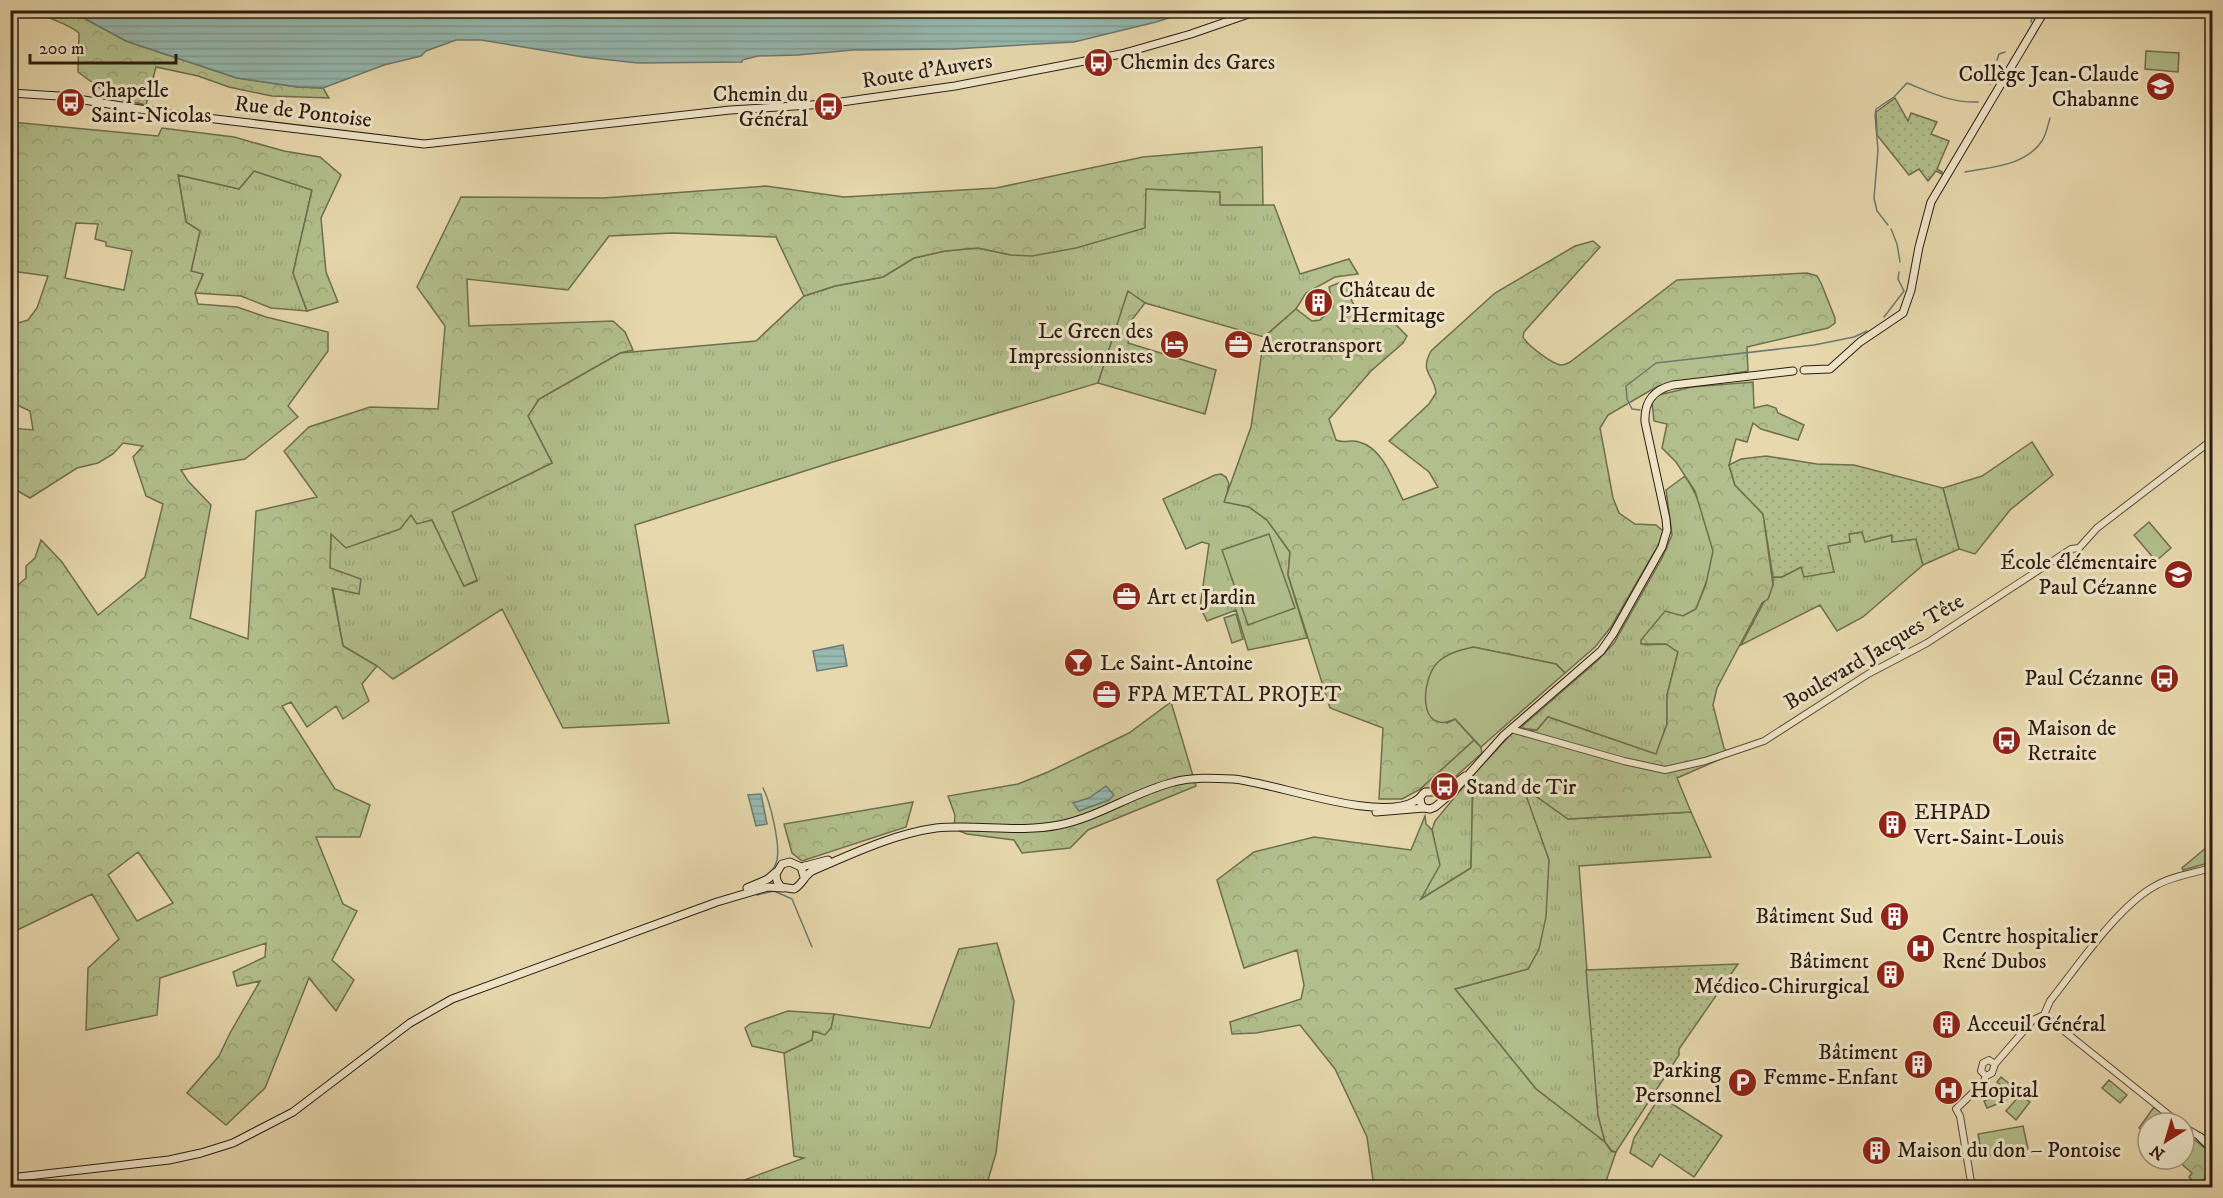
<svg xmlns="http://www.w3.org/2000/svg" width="2223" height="1198" font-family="'IM FELL DW Pica',serif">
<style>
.grass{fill:url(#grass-tufts);stroke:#6f6e4f;stroke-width:1.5}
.forest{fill:url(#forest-crowns);stroke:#6f6e4f;stroke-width:1.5;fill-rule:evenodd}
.garden{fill:url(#garden-dots);stroke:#6f6e4f;stroke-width:1.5}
.pitch{fill:#b2bf8c;stroke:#6f6e4f;stroke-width:1.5}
.water{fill:url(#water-rules);stroke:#6c7a71;stroke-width:1.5}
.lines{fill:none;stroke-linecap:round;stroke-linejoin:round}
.stream{stroke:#6c7a71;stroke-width:1.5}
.tertiary-casing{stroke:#5b4b39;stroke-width:8}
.secondary-casing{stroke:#2c1c12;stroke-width:9}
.tertiary{stroke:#efe6ca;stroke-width:6}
.secondary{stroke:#efe6ca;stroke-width:7}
.labels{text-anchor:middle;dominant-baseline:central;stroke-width:6;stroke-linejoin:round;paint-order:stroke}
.poi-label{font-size:22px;fill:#2c1c12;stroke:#efe6ca;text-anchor:start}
.street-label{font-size:22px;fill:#2c1c12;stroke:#efe6ca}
</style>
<defs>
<pattern id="grass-tufts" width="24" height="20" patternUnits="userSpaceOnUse" patternTransform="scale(1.5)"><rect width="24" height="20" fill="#b2bf8c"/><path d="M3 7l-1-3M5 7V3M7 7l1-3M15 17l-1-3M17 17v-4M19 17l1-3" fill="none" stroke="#99a478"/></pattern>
<pattern id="forest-crowns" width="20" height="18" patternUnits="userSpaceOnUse" patternTransform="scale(1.5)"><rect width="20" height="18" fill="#b2bf8c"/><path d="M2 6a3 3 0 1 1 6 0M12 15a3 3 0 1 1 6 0" fill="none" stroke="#99a478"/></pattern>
<pattern id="garden-dots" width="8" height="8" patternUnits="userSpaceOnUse" patternTransform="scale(1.5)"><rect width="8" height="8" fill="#b2bf8c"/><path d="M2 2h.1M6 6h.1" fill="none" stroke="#99a478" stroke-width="1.8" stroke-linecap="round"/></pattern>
<pattern id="water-rules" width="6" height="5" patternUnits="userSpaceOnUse" patternTransform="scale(1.5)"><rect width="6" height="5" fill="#97b9b0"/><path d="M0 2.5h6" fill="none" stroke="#829e96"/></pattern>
</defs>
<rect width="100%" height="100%" fill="#e7d8ad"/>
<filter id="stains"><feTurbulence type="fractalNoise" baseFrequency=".00333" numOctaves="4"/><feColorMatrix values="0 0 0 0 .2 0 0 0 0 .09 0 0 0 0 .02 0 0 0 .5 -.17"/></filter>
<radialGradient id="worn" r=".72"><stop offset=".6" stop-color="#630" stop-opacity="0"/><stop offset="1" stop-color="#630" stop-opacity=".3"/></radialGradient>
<path class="grass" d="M254,171l58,19 -19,83 14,38 -36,-3 -30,-12 -46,-3 8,-18 -12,-4 9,-40 -14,-9 -8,-47 61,14z
M1146,189l74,3 1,13h53l26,69 49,-15 9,15 -23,3 -29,16 -10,16 -32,28 -119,-34 -17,-11 -30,91 -265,79 -198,63 34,198 -106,5 -61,-119 -109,70 -16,-13 -34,-20 -14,-78 2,-35 80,-18 21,5 32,66 13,-5 -25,-69 100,-49 -24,-47 11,-17 81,-46 136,-12 48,-45 31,-10 48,-9 31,-19 31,-7 33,-3 33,7z
M2032,442l21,33 -43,35 -35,44 -16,-5 -16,-61 39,-12z
M1221,474l5,3 3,7 -4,18 24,5 18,13 23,32 -2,23 19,63 -59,12 -12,-40 -29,11 -7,-14 9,-63 -7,-2 -16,7 -23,-50 52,-24z
M1685,476c12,18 27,52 28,74 1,16 -11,43 -17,59l-13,7 -37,29 20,-1 12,8 -11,43v29l-11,31 -108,-38 -11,13 -17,-2 77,-67 17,-18 48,-85 10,-23 -6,-45z
M1862,532l18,6 12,-3v7l24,-3 7,26 -60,52 -26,14 -17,-26 -79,40 32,-60v-8h9l19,-10 33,5 -7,-26 23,-4 -1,-8z
M1474,740l7,7 1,6 -37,33 -26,4z
M1473,775l-2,93 -51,32 19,-35 -7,-35 3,-9z
M1522,786l46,33 123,-7 20,45 -132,9 19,249 7,27 -69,-53 -81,-100 73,-20 21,-109z
M997,943l17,58 -18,152 -10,34 -263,1 81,-30 -10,-2 -10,-103 28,-13 1,-9 18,-3 3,-14 96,14 29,-79z"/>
<path class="forest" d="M35,11h36l55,30 111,37 61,9 25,1 6,10 -57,-2 -43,-9 -31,-11 -42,-9 -10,38 -34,-8 -34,-25 1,-39c-13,-11 -29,-13 -44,-22z
M11,122l147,14 4,-8 72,9 50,14 36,6 21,18 -20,43 5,54 12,30 -31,9 -14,-38 19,-83 -58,-19 -15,18 -61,-14 8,47 14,9 -9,40 12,3 -8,19 3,11 39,3 29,10 62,15v19l-40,55 10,11 -53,42 -64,11 7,11 23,24 -21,113 58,21 8,-128 61,-14 -33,-46 25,-24 61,-20 68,2 7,-83 -28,-39 44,-90 142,1 163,-12 78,11 152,-9 147,-31 119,-10 1,58h-43v-13l-74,-3 -1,39 -69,20 -44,8 -21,-1 -33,-7 -33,3 -31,7 -31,19 -48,9 -31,10 -28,-59 -103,-4 -64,3 -41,54 -101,-11 2,47 144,-5 12,11 8,18 -13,3 -81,46 -11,17 24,47 -100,49 25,68 -13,6 -32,-66 -15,4 -6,-9 -11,14 -54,19 -15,-14 -1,34 31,11 -2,15 -27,-6 11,58 34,20 -15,18 7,17 -26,18 -7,-13 -29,21 -16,-25 -9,4 53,83 35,16 -10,32h-44l27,67 14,7 -25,49 22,20 -18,31 -27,-33 -44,110 -39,37 -39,-32 32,-37 11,-23 30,-52 -23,5 -4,-14 32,-15 1,-14 -106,35 -3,37 -71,15 2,-62 31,-29 -27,-45 -81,39v-342l15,-13v-12l9,-8 6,-18 21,22 36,53 47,-38 18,-73 -17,-8 -13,-39 10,-11 -20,-3 -10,11 -15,9 -21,5 -47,30 -12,-7 -7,5v-68l22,2 -3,-19 -19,-9v-77l17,-5 9,-12 11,-32 -29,-4 -8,-4zM76,223l22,1 -3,15 11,3v4l26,5 -8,39 -59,-12zM138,852l35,51 -36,18 -29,-46z
M1593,241l7,6 -76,85 -1,5c4,8 29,27 38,28 4,0 5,-1 9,-3l107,-82 130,-7 10,3 4,7 14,35v5l-7,5 -81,19 1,24 -90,15 -50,29 -8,13 13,70 6,15 16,11 21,1 7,6 -4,13 -48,83 -16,20 -30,26 -9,-9 -83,-17 -26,76 8,-4 19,21 -55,50 -17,9h-23l4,-71 -53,-20 -42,-133 2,-23 -23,-32 -18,-13 -25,-5 27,-75 13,-90 32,-28 16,12 8,-1 13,-13 -4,-20 14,-6 7,3c-2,17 5,26 20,32l11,-6 26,26 -4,7 -32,28 -42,48 7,21c8,4 15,-1 23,2 24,6 34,38 44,58l35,-13 -9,-15 -40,-31 40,-37 7,-11c-2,-19 -17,-20 -5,-42l64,-58 80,-47z
M1128,291l17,12 -14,18 -3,22 88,27 -11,44 -107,-31z
M1753,382l1,26 13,-3 9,3 2,5 26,12 -6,15 -37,-11 -8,-6 -6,19 -11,-3 -7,26 6,20 28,29 10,71 -5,14 -6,4 -45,85 -4,17 11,43 6,7 -53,23 14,34 -123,7 -45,-32 26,73 -3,57 -7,32 -11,20 -73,20 81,100 69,53 6,9 5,1 -12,35h-230l-7,-50 -32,-68 -35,-44 -44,8 -24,1 -2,-12 71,-23 3,-14 -7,-35 -53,18 -27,-88 37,-28 60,-15 97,13 14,-34 1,8 6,6 8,35 -19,34 50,-31 2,-93 40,-43 24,-2 11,-13 108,37 11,-30v-29l11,-43 -12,-8h-25v-4l24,-29 18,5 13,-7 10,-25 7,-33 -18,-60 -19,-29 -14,-14 5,-24 -13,-3 -2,-19 3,-6 37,-9z
M1171,702l25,84 -108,44 -18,18 -48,5 -8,-13 -47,-6 -13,-5 1,-14 -7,-19 70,-12 30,-12 81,-39z
M913,802l-7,25 -104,34 -10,-8 -8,-29z
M2207,847l5,2v13l-29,8 -1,-2z
M788,1011l46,3 -3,14 -6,7 -12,-4 -1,9 -28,13 -32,-7 -7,-18 5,-4z
M2109,1080l18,15 -7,8 -18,-15z
M2154,1107l20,16h-26v13l-9,-8z
M2184,1131l28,23 -10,33h-12l4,-5 -5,-5 3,-4 -16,-14h8z"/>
<path class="garden" d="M1895,98l13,23 3,-8 26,9 -6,12 18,7 -12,28 5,3v2l-6,-3 -8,10 -9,-12 -10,6 -32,-40 -1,-23z
M1766,456l51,8 37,1 89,23 16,61 -36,16 -7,-26 -24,3v-7l-27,7 -3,-10 -13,2 1,8 -22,4 6,26 -30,5 -3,-10 -19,10h-9l-10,-63 -28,-29 -6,-20 12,-6z
M1738,964l-59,85v6l-63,97 -4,-1 -7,-9 -7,-27 -12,-145z
M1660,1096l62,40 -28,41 -34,-23 -8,13 -22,-14 4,-15z"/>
<path class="pitch" d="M2146,51l33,2 -1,19 -33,-3z
M2149,522l22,26 -15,13 -22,-26z
M1269,534l26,74 -47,17 -26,-75z
M1236,614l7,25 -11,4 -8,-25z
M1473,647l83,17 9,9 -84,74 -26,-28c-37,18 -35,-39 -17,-57 10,-9 22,-12 35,-15z
M2001,1077l15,12 -11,12 -18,7 -3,-7 16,-9 -2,-4 3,-3 -4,-3z
M2020,1095l10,7 -14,18 -10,-9z
M2023,1126l5,23 -46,8 -4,-23z"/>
<path class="water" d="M71,11h1120l-35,11 -82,20 -121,7 -100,1 -55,5 -40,1 -16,4v2l-104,1 -55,-6 -102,-17h-25l-30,11 -5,5 -37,9 -61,23 -25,-1 -61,-9 -111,-37z
M843,645l4,21 -30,5 -4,-20z
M1106,786l8,9 -5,5 -30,11 -6,-8 16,-5z
M761,794l6,30 -11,2 -8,-31z"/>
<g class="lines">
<path class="stream" d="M2031,22l3,-12
M1997,60l2,-6 6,-2
M1990,84l3,-13
M1965,172c27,-5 60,-6 77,-31 4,-6 6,-16 8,-23
M1888,225l-11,-14 -3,-13 4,-48 -3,-35 1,-6 18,-12 13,-14c25,10 44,20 71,19
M1891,229l6,15 3,18
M1884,317l20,-26 -6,-12 1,-7
M1640,410l-8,-1 -5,-10 -1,-13 30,-23 158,-18 40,-8 13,-6
M763,788c7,13 19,61 13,75 -2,6 -7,11 -12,14
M757,895l17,-4 18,8 20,48"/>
<defs>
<path id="tertiary" d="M2208,443l4,97
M1511,729l113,32 41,9 40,-9 59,-20 104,-67 59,-31 144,-94 8,-1 18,-20 115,-88
M2044,1015l135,108
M1995,1064l38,-44 11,-5 6,-14c27,-34 68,-95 105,-115 17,-10 39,-13 57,-18
M1986,1076l-5,-5 2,-8 6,-3 6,4
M2184,1127l28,17
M1972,1188l-12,-72 -4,-7 27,-26 3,-7 6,-3 3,-9"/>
<path id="secondary" d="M10,93l49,3 106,17 259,31 306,-34 97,-6 128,-18 166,-32 70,-20 69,-24
M1804,370l26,-1 30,-27 43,-29 8,-23 8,-43 12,-45 114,-192
M1420,798l1,6 3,4 6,1 5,-2 18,-15 50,-56 98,-85 12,-17 49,-87 5,-17 -1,-11 -21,-97c-1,-20 8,-32 28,-37l120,-14
M1376,812l48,-4
M801,867l27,-7
M804,877l-3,-10 -11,-5 -8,2 -6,10 1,7 4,6 13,2c8,-4 10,-13 18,-18 40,-17 81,-37 124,-43 41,-4 83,5 123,-3 40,-8 75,-33 115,-43 18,-5 39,-4 59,-3 44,4 145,44 182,22 5,-2 6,-6 10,-9h9l15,-4 16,-12
M747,888l21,-9 8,-7
M2200,1137l12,12
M10,1178l159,-18 32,-7 32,-10 60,-31 117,-89 42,-24 265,-97 51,-15 15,1
M2212,1188v-2"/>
</defs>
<use href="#tertiary" class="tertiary-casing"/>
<use href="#secondary" class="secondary-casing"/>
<use href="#tertiary" class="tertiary"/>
<use href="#secondary" class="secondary"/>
</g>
<defs>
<symbol id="bus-disc" viewBox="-11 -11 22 22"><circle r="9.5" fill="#8f2418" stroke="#efe6ca"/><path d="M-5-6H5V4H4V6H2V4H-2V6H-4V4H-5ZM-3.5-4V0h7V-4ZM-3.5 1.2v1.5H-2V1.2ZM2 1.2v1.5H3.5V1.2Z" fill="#fff"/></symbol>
<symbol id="school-disc" viewBox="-11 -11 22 22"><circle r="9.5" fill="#8f2418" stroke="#efe6ca"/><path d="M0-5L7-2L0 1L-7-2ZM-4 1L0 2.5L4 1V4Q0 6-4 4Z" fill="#fff"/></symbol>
<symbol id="building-disc" viewBox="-11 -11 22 22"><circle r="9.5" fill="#8f2418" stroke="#efe6ca"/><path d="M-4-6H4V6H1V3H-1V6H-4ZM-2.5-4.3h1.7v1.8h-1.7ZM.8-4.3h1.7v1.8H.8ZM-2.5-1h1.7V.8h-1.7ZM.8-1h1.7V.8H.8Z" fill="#fff"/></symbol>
<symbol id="hotel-disc" viewBox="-11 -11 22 22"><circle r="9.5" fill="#8f2418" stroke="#efe6ca"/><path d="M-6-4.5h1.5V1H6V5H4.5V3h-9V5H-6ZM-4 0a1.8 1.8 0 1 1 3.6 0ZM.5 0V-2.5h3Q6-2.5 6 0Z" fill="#fff"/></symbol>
<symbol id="office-disc" viewBox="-11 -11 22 22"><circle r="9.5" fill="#8f2418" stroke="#efe6ca"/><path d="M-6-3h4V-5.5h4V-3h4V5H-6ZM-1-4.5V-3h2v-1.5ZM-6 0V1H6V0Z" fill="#fff"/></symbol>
<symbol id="bar-disc" viewBox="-11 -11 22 22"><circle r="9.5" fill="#8f2418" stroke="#efe6ca"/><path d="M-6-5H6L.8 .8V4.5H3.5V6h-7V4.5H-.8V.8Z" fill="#fff"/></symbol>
<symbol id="hospital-disc" viewBox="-11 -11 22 22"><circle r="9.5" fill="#8f2418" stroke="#efe6ca"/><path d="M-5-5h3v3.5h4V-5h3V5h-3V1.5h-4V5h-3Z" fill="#fff"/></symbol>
<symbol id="parking-disc" viewBox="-11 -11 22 22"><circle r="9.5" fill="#8f2418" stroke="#efe6ca"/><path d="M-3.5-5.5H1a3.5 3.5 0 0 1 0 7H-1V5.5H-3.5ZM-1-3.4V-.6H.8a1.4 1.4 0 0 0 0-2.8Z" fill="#fff"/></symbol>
</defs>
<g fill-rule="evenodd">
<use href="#bus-disc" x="1082" y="46" width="33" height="33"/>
<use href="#school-disc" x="2144" y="70" width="33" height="33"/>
<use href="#bus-disc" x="54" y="86" width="33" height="33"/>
<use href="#bus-disc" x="812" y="90" width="33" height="33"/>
<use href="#building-disc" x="1302" y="286" width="33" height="33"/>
<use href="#hotel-disc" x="1158" y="328" width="33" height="33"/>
<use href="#office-disc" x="1222" y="328" width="33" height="33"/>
<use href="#school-disc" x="2162" y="558" width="33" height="33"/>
<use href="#office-disc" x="1110" y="580" width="33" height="33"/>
<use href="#bar-disc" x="1062" y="646" width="33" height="33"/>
<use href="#bus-disc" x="2148" y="662" width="33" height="33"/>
<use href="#office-disc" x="1090" y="678" width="33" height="33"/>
<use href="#bus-disc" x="1990" y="724" width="33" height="33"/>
<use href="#bus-disc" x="1428" y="770" width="33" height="33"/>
<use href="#building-disc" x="1876" y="808" width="33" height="33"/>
<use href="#building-disc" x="1878" y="900" width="33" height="33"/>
<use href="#hospital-disc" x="1904" y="932" width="33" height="33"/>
<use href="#building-disc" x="1874" y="958" width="33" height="33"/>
<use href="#building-disc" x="1930" y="1008" width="33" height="33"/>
<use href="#building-disc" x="1902" y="1048" width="33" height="33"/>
<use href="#parking-disc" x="1726" y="1066" width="33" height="33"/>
<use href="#hospital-disc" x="1932" y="1074" width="33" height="33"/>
<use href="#building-disc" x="1860" y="1134" width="33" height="33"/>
</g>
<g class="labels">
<g class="poi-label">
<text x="1120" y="62">Chemin des Gares</text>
<text x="2139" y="74" text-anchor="end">Collège Jean-Claude<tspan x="2139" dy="25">Chabanne</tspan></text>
<text x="91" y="90">Chapelle<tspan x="91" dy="25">Saint-Nicolas</tspan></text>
<text x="808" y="94" text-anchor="end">Chemin du<tspan x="808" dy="25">Général</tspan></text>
<text x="1339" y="290">Château de<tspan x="1339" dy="25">l'Hermitage</tspan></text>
<text x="1153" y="331" text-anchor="end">Le Green des<tspan x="1153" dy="25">Impressionnistes</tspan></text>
<text x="1260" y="345">Aerotransport</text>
<text x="2157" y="562" text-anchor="end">École élémentaire<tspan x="2157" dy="25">Paul Cézanne</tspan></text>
<text x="1147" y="597">Art et Jardin</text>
<text x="1100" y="663">Le Saint-Antoine</text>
<text x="2143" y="678" text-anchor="end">Paul Cézanne</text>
<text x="1127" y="694">FPA METAL PROJET</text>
<text x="2027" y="728">Maison de<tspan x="2027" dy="25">Retraite</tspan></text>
<text x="1466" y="787">Stand de Tir</text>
<text x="1914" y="812">EHPAD<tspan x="1914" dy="25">Vert-Saint-Louis</tspan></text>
<text x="1873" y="916" text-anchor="end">Bâtiment Sud</text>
<text x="1942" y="936">Centre hospitalier<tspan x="1942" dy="25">René Dubos</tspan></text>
<text x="1869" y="961" text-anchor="end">Bâtiment<tspan x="1869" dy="25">Médico-Chirurgical</tspan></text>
<text x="1967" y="1024">Acceuil Général</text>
<text x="1898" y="1052" text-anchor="end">Bâtiment<tspan x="1898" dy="25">Femme-Enfant</tspan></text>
<text x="1721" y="1070" text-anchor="end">Parking<tspan x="1721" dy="25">Personnel</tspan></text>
<text x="1970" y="1090">Hopital</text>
<text x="1897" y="1150">Maison du don – Pontoise</text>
</g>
<g class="street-label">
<text transform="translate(927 71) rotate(-9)">Route d'Auvers</text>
<text transform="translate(303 112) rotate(7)">Rue de Pontoise</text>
<text transform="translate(1874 652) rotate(-31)">Boulevard Jacques Tête</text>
</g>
</g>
<rect width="2223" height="1198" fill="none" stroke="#e7d8ad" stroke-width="36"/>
<rect x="12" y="12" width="2199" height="1174" fill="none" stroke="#2c1c12" stroke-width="3"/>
<rect x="18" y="18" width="2187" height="1162" fill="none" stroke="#2c1c12" stroke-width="1.5"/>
<g transform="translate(2166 1141) rotate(217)"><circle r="28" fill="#efe6ca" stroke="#a19580" stroke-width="1.5"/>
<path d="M0-4.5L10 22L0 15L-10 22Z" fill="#8f2418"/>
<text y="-9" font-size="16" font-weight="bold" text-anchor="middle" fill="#2c1c12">N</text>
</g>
<path d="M30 54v9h146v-9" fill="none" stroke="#2c1c12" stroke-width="3"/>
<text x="39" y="54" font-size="18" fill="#2c1c12" stroke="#efe6ca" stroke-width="4.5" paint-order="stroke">200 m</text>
<rect width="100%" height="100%" filter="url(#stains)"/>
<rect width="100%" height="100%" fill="url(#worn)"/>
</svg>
